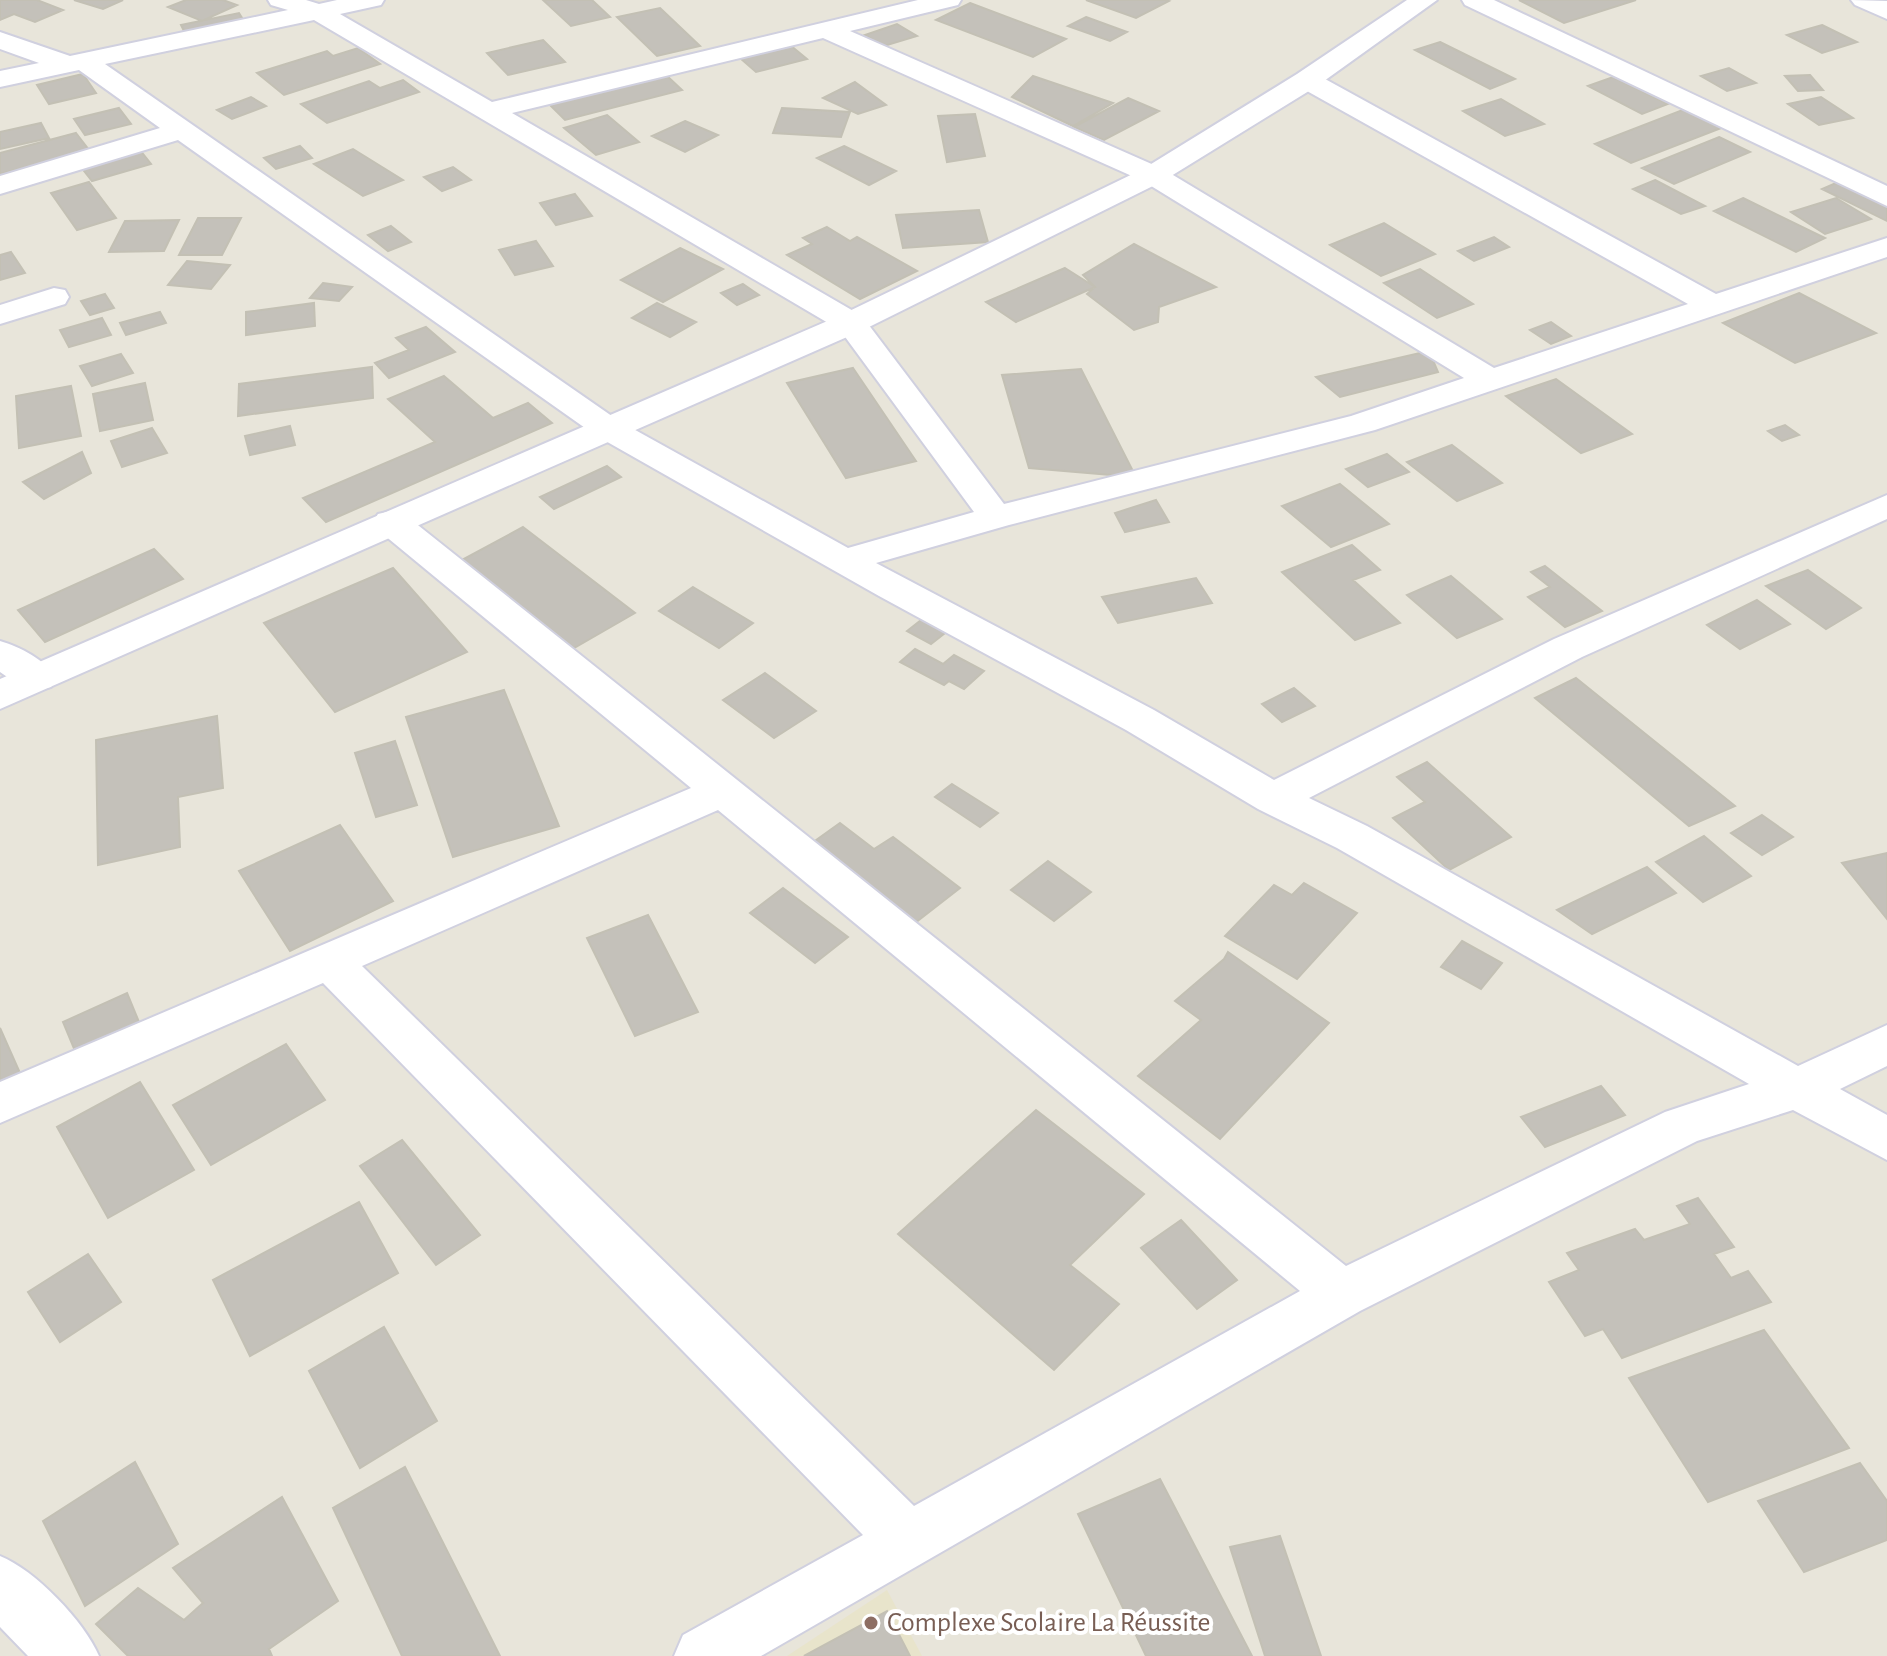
<svg xmlns="http://www.w3.org/2000/svg" width="1887" height="1656" font-family="'Alegreya Sans',sans-serif">
<style>
.education{fill:#e8e4cb}
.building{fill:#c4c1ba;stroke:#c3c0b4;stroke-width:2}
.lines{fill:none;stroke-linecap:round;stroke-linejoin:round}
.minor-casing{stroke:#d0d0df;stroke-width:4}
.tertiary-casing{stroke:#d0d0df;stroke-width:4}
.secondary-casing{stroke:#d0d0df;stroke-width:4}
.minor{fill:#fff;fill-rule:evenodd}
.tertiary{fill:#fff;fill-rule:evenodd}
.secondary{fill:#fff;fill-rule:evenodd}
.education-dot{fill:#8d6e63;stroke:#fff;stroke-width:3}
.labels{text-anchor:middle;dominant-baseline:central;stroke-width:8;stroke-linejoin:round;paint-order:stroke}
.near-education-label{font-size:28px;fill:#785e54;stroke:#fff;text-anchor:start}
</style>
<rect width="100%" height="100%" fill="#e8e5da"/>
<path class="education" d="M887,1590l35,66h-135z"/>
<path class="building" d="M0,0h37l26,10 -28,12 -21,-8 -14,6z
M74,0h49l-20,9z
M186,0h37l14,5 -35,16 -34,-14z
M543,0h49l18,17 -39,9z
M1086,0h80l3,1 -33,17z
M1519,0h117l-72,23z
M970,3l96,36 -33,18 -97,-37z
M660,8l40,38 -43,10 -40,-39z
M239,13l5,8 -59,12 -4,-8z
M1086,17l41,15 -17,9 -42,-15z
M897,24l20,12 -33,10 -19,-11z
M1822,25l35,17 -35,11 -35,-18z
M543,40l22,22 -57,13 -21,-22z
M1440,42l75,37 -25,10 -75,-39z
M790,45l17,14 -51,13 -16,-14z
M358,48l22,16 -96,31 -27,-22 70,-22 6,5z
M1729,68l27,15 -29,8 -26,-15z
M83,74l13,19 -47,11 -12,-19z
M666,75l16,15 -117,30 -15,-15z
M1810,75l13,15 -25,1 -13,-15z
M1033,76l80,27 -40,23 -61,-29z
M1613,77l55,27 -26,10 -54,-28z
M403,80l16,12 -92,31 -26,-19 68,-23 11,7z
M855,82l31,23 -28,9 -35,-16z
M251,97l15,9 -34,13 -15,-9z
M1821,97l32,21 -34,7 -31,-21z
M1128,98l31,13 -55,29 -30,-13z
M1501,99l43,25 -39,12 -42,-25z
M119,108l12,16 -46,11 -11,-16z
M782,108l68,4 -9,25 -68,-4z
M1685,109l36,19 -90,35 -36,-19z
M975,114l10,42 -38,6 -9,-46z
M607,115l32,27 -43,13 -32,-27z
M685,121l33,14 -33,17 -33,-16z
M41,123l8,15 -49,11v-17z
M76,133l13,17 -89,24v-21z
M1719,137l31,15 -76,32 -32,-16z
M300,146l12,12 -36,11 -12,-11z
M844,146l52,25 -27,14 -52,-27z
M353,149l50,31 -40,16 -49,-32z
M140,150l11,14 -59,17 -11,-14z
M453,167l18,13 -29,11 -18,-14z
M1655,180l50,26 -24,8 -48,-25z
M89,182l27,36 -39,12 -26,-37z
M1838,182l49,23v16l-65,-32z
M575,194l17,22 -36,9 -16,-22z
M1743,198l82,40 -29,14 -82,-41z
M1836,198l35,21 -46,15 -34,-22z
M979,210l9,32 -85,6 -7,-33z
M198,218h43l-19,37h-43z
M179,220l-15,31 -55,1 16,-31z
M1384,223l51,31 -54,22 -51,-31z
M391,226l20,16 -23,9 -20,-16z
M827,227l23,14 7,-4 60,34 -57,28 -73,-44 25,-11 -9,-6z
M1494,237l15,10 -35,14 -16,-10z
M536,241l17,25 -38,9 -16,-25z
M1134,244l82,43 -57,20 -1,15 -24,8 -47,-36 8,-7 -12,-12z
M680,248l43,21 -60,33 -42,-22z
M11,252l14,21 -25,7v-25z
M187,261l43,4 -19,24 -43,-4z
M1065,268l30,19 -79,35 -30,-20z
M1420,269l53,35 -36,14 -53,-35z
M323,283l29,4 -13,14 -29,-3z
M743,284l16,11 -22,10 -16,-12z
M1799,293l77,40 -81,30 -72,-40z
M105,294l9,14 -24,7 -9,-14z
M314,303l1,23 -69,9v-23z
M657,303l39,19 -26,15 -38,-19z
M160,312l6,11 -40,12 -6,-12z
M102,318l9,17 -42,12 -9,-17z
M1551,322l20,14 -20,8 -21,-14z
M426,327l29,25 -66,26 -14,-15 34,-13 -13,-12z
M1429,351l9,21 -98,25 -24,-20z
M121,354l12,19 -41,13 -12,-20z
M372,367l1,31 -135,18 1,-32z
M853,368l63,93 -70,17 -59,-95z
M1081,369l55,108 -107,-9 -27,-93z
M444,376l49,42 35,-15 24,20 -226,99 -23,-24 132,-56 -47,-43z
M1556,379l76,55 -51,19 -75,-57z
M145,383l8,37 -53,11 -7,-37z
M71,386l10,50 -62,12 -3,-52z
M1785,425l14,10 -17,6 -14,-10z
M290,426l5,19 -45,10 -5,-19z
M152,428l15,25 -45,14 -11,-26z
M1452,445l50,38 -45,18 -50,-39z
M82,452l9,21 -47,26 -21,-17z
M1387,454l22,18 -41,15 -22,-18z
M607,466l14,11 -67,32 -14,-12z
M1340,484l49,40 -58,23 -49,-41z
M1156,500l13,22 -44,10 -10,-19z
M523,527l112,86 -61,35 -112,-88z
M1352,545l28,25 -27,10 47,43 -45,17 -73,-68z
M154,549l29,30 -138,63 -27,-32z
M1545,566l57,45 -37,16 -37,-30 22,-10 -19,-15z
M393,568l74,84 -132,60 -71,-89z
M1808,570l53,38 -35,21 -60,-43z
M1451,576l51,43 -45,19 -50,-43z
M1196,578l16,25 -94,20 -16,-26z
M693,587l60,36 -34,25 -60,-37z
M1757,600l33,24 -50,25 -33,-24z
M925,617l24,13 -18,14 -24,-13z
M915,649l28,15 11,-9 30,16 -20,18 -15,-8 -5,4 -44,-23z
M765,673l51,38 -42,27 -51,-38z
M1576,678l159,128 -46,20 -154,-128z
M1294,688l21,18 -33,16 -20,-18z
M504,690l55,136 -106,31 -47,-140z
M217,716l6,72 -45,9 2,50 -82,18 -2,-125z
M395,741l22,64 -41,12 -21,-64z
M1427,762l84,75 -62,33 -56,-52 32,-16 -28,-25z
M952,784l46,29 -18,14 -45,-30z
M1762,815l31,22 -31,18 -31,-22z
M840,823l34,26 19,-12 67,51 -45,35 -103,-80z
M340,825l53,76 -103,50 -51,-80z
M1704,836l47,40 -48,26 -47,-40z
M1887,853v66l-45,-56z
M1048,861l43,31 -37,29 -43,-31z
M1647,867l29,26 -84,41 -35,-24z
M1304,883l53,30 -60,66 -72,-43 49,-51 18,10z
M783,888l65,49 -33,26 -65,-50z
M648,915l50,97 -63,24 -48,-98z
M1462,941l40,22 -21,26 -40,-22z
M1228,952l101,71 -109,116 -82,-63 63,-56 -26,-19 49,-42z
M127,993l12,29 -64,29 -12,-29z
M0,1028l20,45 -20,9z
M286,1044l39,56 -114,65 -38,-60z
M140,1082l54,88 -86,48 -51,-91z
M1601,1086l24,29 -80,32 -24,-30z
M1036,1110l108,84 -74,71 49,39 -65,66 -156,-136z
M402,1140l78,95 -44,30 -76,-99z
M1698,1198l36,49 -20,7 17,24 17,-7 23,31 -149,56 -19,-29 -18,7 -36,-54 30,-12 -12,-17 68,-24 9,11 46,-16 -13,-18z
M359,1202l39,71 -148,83 -37,-76z
M1181,1220l56,60 -40,29 -56,-61z
M88,1254l33,48 -61,40 -32,-50z
M384,1327l53,94 -77,47 -51,-97z
M1764,1330l85,118 -141,54 -79,-124z
M135,1462l43,82 -93,62 -42,-85z
M1860,1463l27,38v39l-83,32 -46,-71z
M405,1467l95,189h-98l-69,-148z
M1160,1479l92,177h-106l-68,-142z
M282,1497l56,104 -69,48 3,7h-144l-32,-32 42,-36 46,32 19,-17 -30,-35z
M1280,1536l41,120h-56l-35,-109z
M887,1611l23,45h-106z"/>
<g class="lines">
<defs>
<path id="minor" d="M268,0h38l13,4 18,-4h47l-3,5 -41,9 152,88 426,-102h43l-3,5 -108,26 313,138 331,199 194,-64 -390,-218 -4,-6 4,-6h18l400,220 171,-56v19l-512,173 -366,95 -133,38 278,147 120,70 280,-141 333,-144v24l-305,138 -273,141 58,28 431,240 89,-41v41l-47,23 47,26v45l-94,-50 -96,31 -337,170 -599,345h-87l9,-21 180,-100 -540,-552 -323,140v-41l691,-294 -313,-258 -5,-8 5,-8 13,-3 13,3 942,752 319,-154 84,-28 -412,-236 -79,-39 -132,-79 -247,-134 -284,-161 -417,-295 -178,54v-18l160,-48 -81,-58 -79,17v-16l39,-8 -39,-14v-17l70,24 218,-46 -17,-5zM314,20l526,310 134,182 -126,36 -229,-127 -514,-357zM823,38l320,143 321,197 -113,38 -347,88 -142,-188 -350,-203zM718,810l582,481 -386,215 -552,-540z
M1462,0h32l393,186v20l-422,-201z
M54,288l11,2 4,7 -4,7 -65,20v-19z
M0,641c20,6 46,19 56,37l-5,9c-22,6 -33,-3 -51,-15z
M0,1556c35,14 84,65 99,100h-71l-28,-29z"/>
<path id="tertiary" d="M1407,0h30l-120,86 -154,95 -300,149 -863,379v-30l839,-363 304,-147 154,-95z"/>
<path id="secondary" d="M1851,0l36,1v18l-32,-14z"/>
</defs>
<use href="#minor" class="minor-casing"/>
<use href="#tertiary" class="tertiary-casing"/>
<use href="#secondary" class="secondary-casing"/>
<use href="#minor" class="minor"/>
<use href="#tertiary" class="tertiary"/>
<use href="#secondary" class="secondary"/>
</g>
<circle class="education-dot" cx="871" cy="1623" r="8"/>
<g class="labels">
<g class="near-education-label">
<text x="887" y="1623">Complexe Scolaire La Réussite</text>
</g>
</g>
</svg>
